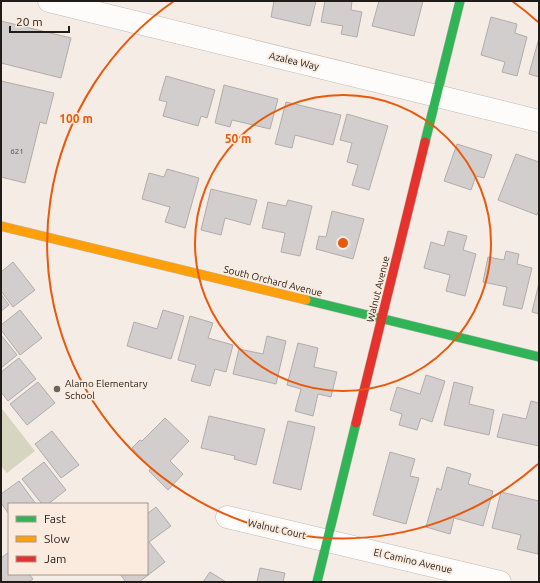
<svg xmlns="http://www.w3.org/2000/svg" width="540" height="583" font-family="Ubuntu,sans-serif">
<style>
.green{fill:#d6d6c0}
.building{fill:#d3cece;stroke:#b1acac}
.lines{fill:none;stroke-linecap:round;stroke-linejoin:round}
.street-casing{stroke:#c0b9b4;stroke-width:23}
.fast-casing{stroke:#c0b9b4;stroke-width:10}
.slow-casing{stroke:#c0b9b4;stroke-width:10}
.jam-casing{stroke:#c0b9b4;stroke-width:10}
.street{stroke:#fefcfb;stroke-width:22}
.fast{stroke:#30b455;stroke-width:9}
.slow{stroke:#ff9f0a;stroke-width:9}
.jam{stroke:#e5322d;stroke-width:9}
.ring{fill:none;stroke:#e8590c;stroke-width:2}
.poi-dot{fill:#6b6560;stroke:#fbebdf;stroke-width:1.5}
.labels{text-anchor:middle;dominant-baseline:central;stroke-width:3.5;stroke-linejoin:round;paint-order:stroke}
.number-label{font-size:8px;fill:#4e4846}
.street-label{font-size:10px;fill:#211c18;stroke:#fbebdf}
.poi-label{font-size:10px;fill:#211c18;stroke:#fbebdf;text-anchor:start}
.centre{fill:#e8590c;stroke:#fbebdf;stroke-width:2}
.ring-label{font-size:12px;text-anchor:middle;font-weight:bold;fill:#e8590c;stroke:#fbebdf;stroke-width:3.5;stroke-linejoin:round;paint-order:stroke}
</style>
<rect width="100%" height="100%" fill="#f5ece5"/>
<path class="green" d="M2,409l33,42 -28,22 -6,-7z"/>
<path class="building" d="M274,1h42l-6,25 -39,-9z
M325,1h27l-1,9 11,2 -5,25 -16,-3 2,-8 -22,-4z
M379,1h44l-9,35 -42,-10z
M491,17l26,7 -2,9 12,4 -10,39 -15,-4 3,-10 -24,-7z
M1,21l70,17 -10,40 -60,-15z
M539,38v39l-10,-3z
M166,76l49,14 -8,28 -6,-2 -3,10 -35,-10 4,-14 -8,-2z
M1,81l53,12 -8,31 -6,-2 -15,61 -24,-6z
M224,85l54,14 -8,30 -38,-9 -2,7 -15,-4z
M286,102l55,13 -8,30 -38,-10 -3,13 -17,-4z
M347,114l41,12 -19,64 -17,-5 6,-20 -11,-3 5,-19 -12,-3z
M457,144l35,11 -8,23 -8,-2 -5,14 -27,-9z
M516,154l23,8v48l-2,5 -39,-15z
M167,169l32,9 -14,50 -20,-6 5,-15 -28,-8 7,-26 15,4z
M211,189l46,11 -7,25 -25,-7 -4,17 -20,-5z
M288,200l24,6 -12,50 -19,-4 4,-19 -23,-5 6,-26 18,4z
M332,211l32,8 -11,40 -37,-10 3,-13 7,1z
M448,231l19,5 -4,14 13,4 -11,42 -19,-5 4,-16 -26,-7 7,-26 13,4z
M506,251l13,3 -2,10 15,4 -10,41 -19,-4 4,-18 -24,-5 5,-25 16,3z
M13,262l22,28 -22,17 -12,-16v-19z
M539,283v31l-7,-2z
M1,294l8,11 -8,6z
M20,310l22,28 -22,17 -19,-25v-5z
M163,310l21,6 -13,43 -44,-13 7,-24 23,7z
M190,316l23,7 -5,15 25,7 -7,27 -11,-3 -5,17 -19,-5 5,-16 -18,-5z
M1,335l16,20 -16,13z
M267,336l19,5 -10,43 -43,-10 6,-25 24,5z
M298,343l20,5 -4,19 23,5 -6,25 -13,-3 -5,22 -18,-5 6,-22 -14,-4z
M19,358l17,21 -28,22 -7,-9v-20z
M426,375l19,6 -13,41 -11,-4 -4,12 -18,-5 3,-11 -12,-4 7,-23 23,7z
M38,382l17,21 -28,22 -17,-21z
M454,382l19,5 -4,17 25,6 -5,25 -45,-10z
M531,401l8,2v43l-42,-9 6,-23 23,5z
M209,416l56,13 -9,36 -22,-6 1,-3 -34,-8z
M165,418l24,23 -19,20 13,13 -15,16 -19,-19 2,-3 -19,-20 8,-8 2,1z
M288,421l27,6 -14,63 -28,-7z
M52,431l27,34 -18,13 -26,-34z
M390,452l25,7 -5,17 9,2 -13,46 -33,-9z
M44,462l22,28 -18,14h-6l-20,-25z
M447,467l24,7 -3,10 25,7 -10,35 -29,-8 -4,16 -24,-7 11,-39 4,2z
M19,481l17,23h-27v10l-8,-11v-9z
M501,492l38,9 -1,53 -21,-5 4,-14 -29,-7z
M156,507l15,19 -22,16 16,20 -26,20h-13l-6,-8h27v-60z
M9,552v22h20l4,5 -5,3h-27v-24z
M260,568l25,5 -2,9h-26z
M210,572l16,10h-23z"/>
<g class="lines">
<defs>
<path id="street" d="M49,1l490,120
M227,517l273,65"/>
<path id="fast" d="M425,142l35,-141
M306,300l233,57
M317,582l39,-159"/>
<path id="slow" d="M1,226l305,74"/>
<path id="jam" d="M356,423l69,-281"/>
</defs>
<use href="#street" class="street-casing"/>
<use href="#fast" class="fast-casing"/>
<use href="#slow" class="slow-casing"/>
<use href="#jam" class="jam-casing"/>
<use href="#street" class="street"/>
<use href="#fast" class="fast"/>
<use href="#slow" class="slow"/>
<use href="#jam" class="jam"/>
</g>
<g class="ring">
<circle cx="343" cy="243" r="148"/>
<path d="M538 464A295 295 0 1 1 174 1M512 1A295 295 0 0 1 538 22"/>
</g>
<circle class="poi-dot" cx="57" cy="389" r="4"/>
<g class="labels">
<g class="number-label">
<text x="17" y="151">621</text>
</g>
<g class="street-label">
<text transform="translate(294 61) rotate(13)">Azalea Way</text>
<text transform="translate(273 281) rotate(14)">South Orchard Avenue</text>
<text transform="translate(378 289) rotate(-76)">Walnut Avenue</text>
<text transform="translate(277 529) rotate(13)">Walnut Court</text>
<text transform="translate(413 561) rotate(13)">El Camino Avenue</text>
</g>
<g class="poi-label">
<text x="65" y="383">Alamo Elementary<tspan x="65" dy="12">School</tspan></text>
</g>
</g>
<circle cx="343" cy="243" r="6" class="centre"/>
<g class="ring-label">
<text x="76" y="123">100 m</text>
<text x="238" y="143">50 m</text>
</g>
<rect width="540" height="583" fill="none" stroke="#211c18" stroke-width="4"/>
<rect x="8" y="503" width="140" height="72" fill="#fbebdf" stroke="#a4988f"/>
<rect x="16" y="516" width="20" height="6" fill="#30b455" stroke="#a4988f"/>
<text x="44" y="523" font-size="12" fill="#211c18">Fast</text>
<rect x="16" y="536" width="20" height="6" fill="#ff9f0a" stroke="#a4988f"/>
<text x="44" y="543" font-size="12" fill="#211c18">Slow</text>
<rect x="16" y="556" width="20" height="6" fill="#e5322d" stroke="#a4988f"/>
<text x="44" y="563" font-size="12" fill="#211c18">Jam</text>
<path d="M10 26v6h59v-6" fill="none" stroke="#211c18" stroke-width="2"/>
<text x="16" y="26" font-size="12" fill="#211c18" stroke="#fbebdf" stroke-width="3" paint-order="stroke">20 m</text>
</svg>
